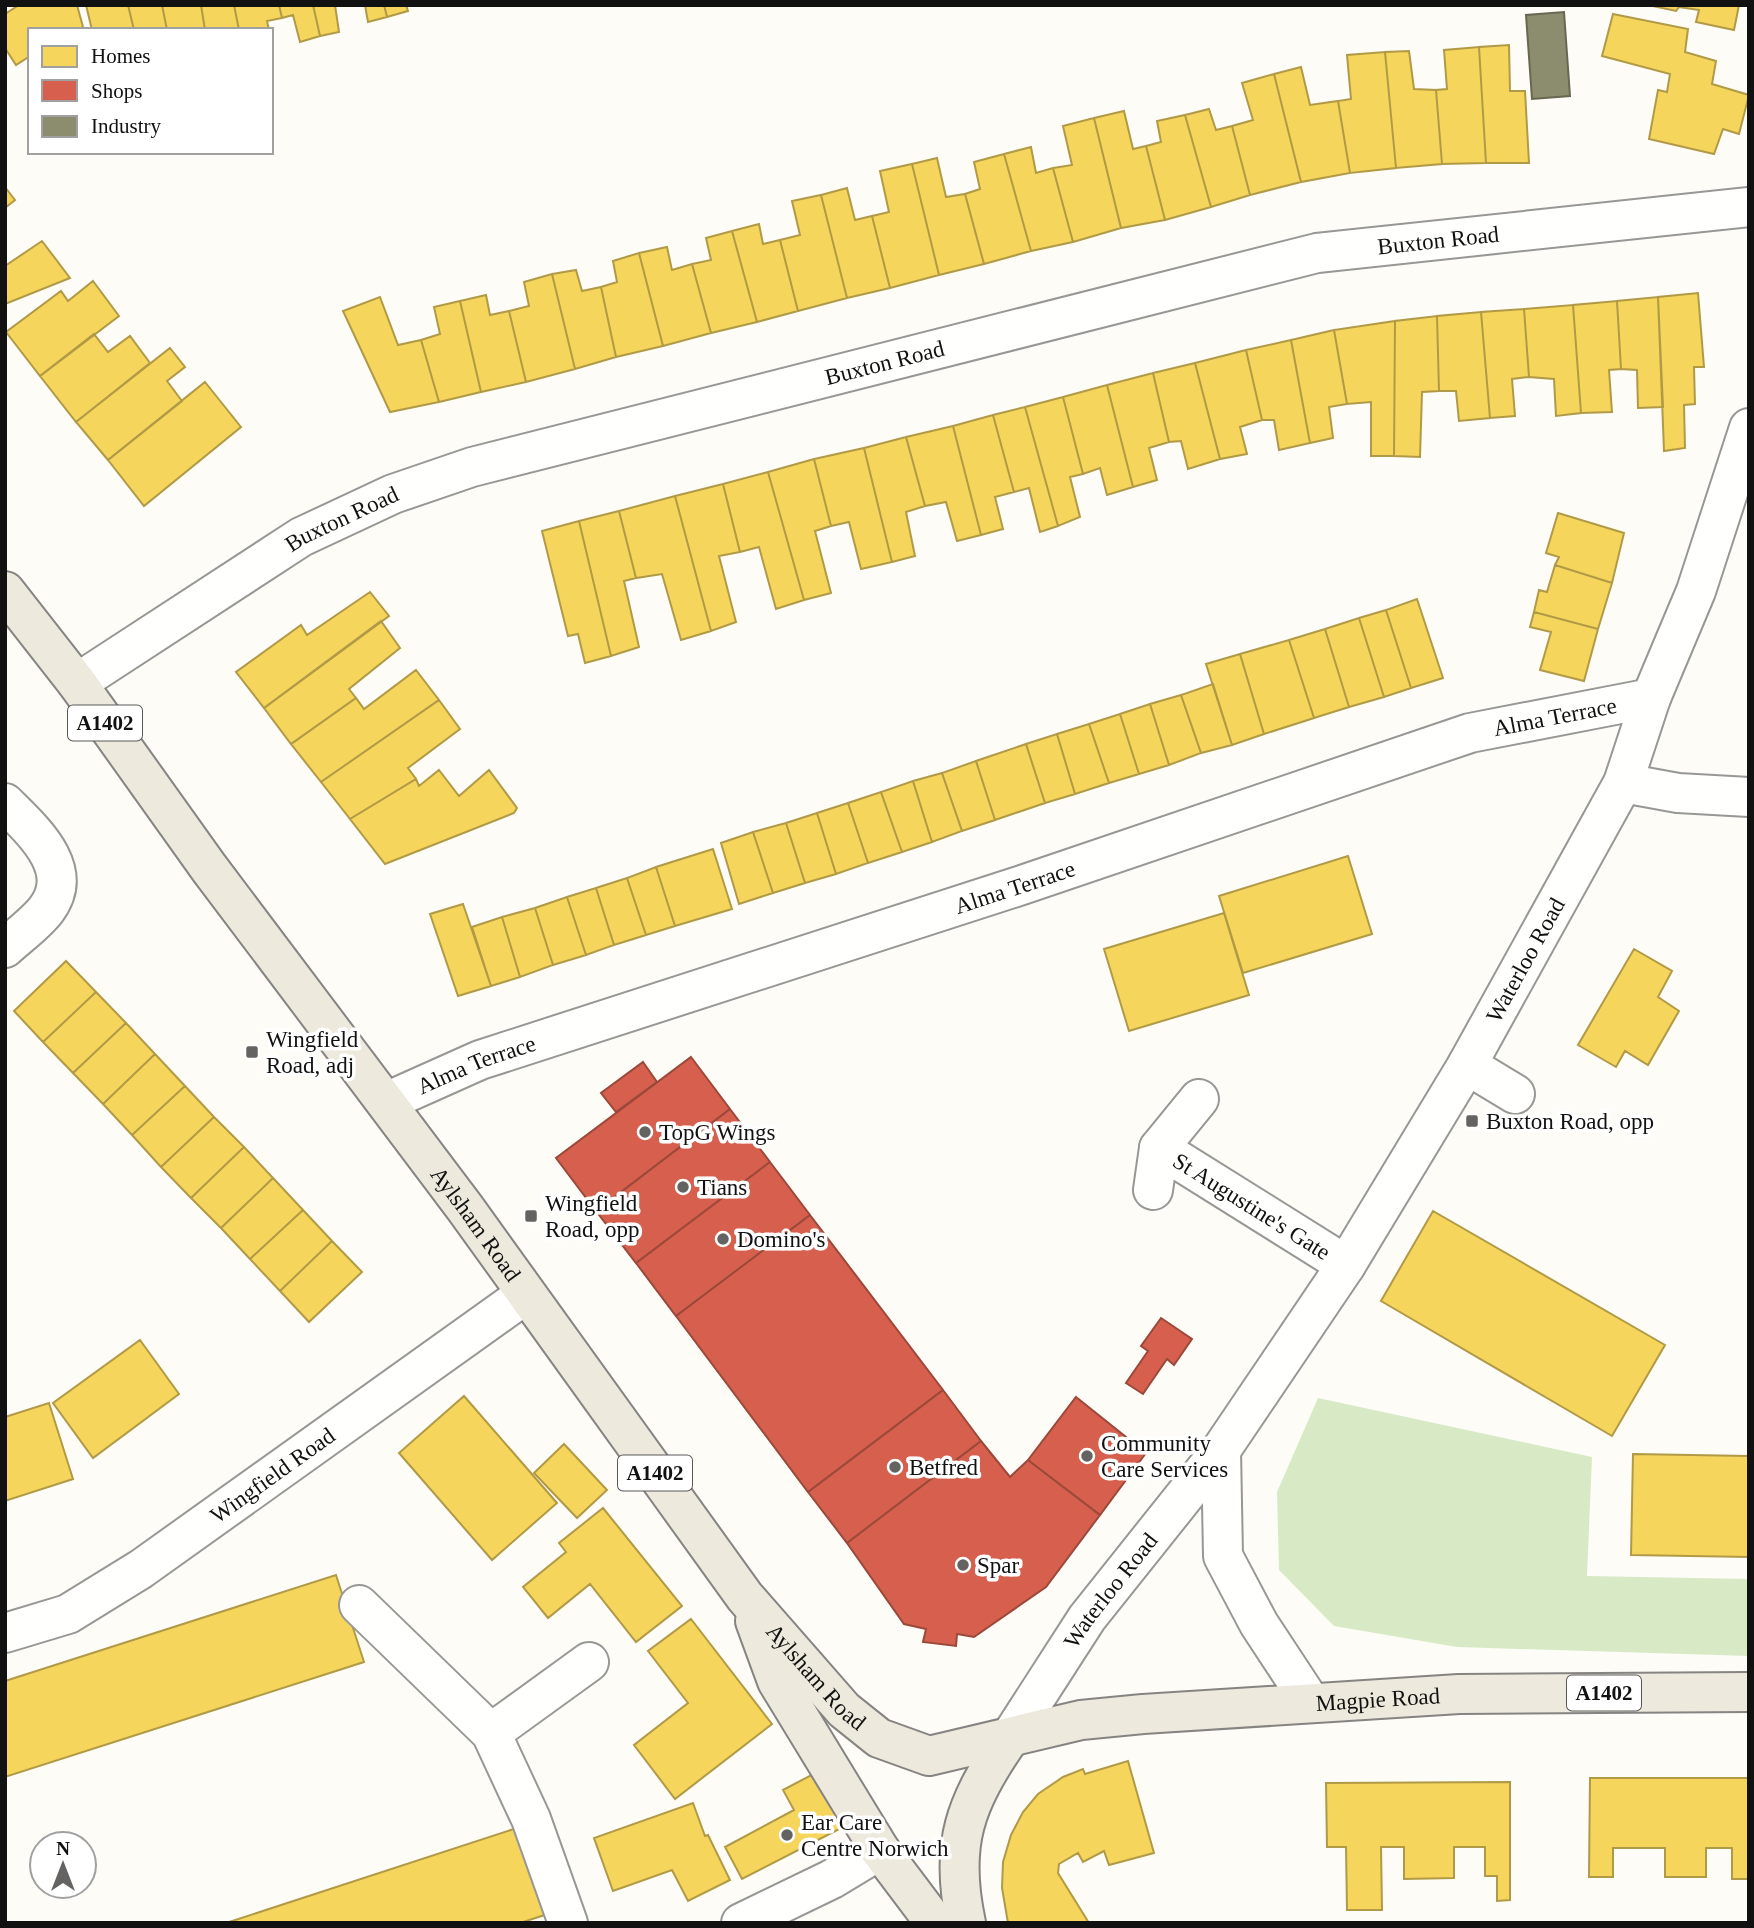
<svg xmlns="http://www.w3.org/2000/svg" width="1754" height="1928" font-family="Georgia,serif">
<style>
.forest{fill:#d8eac5}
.homes{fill:#f6d55c;stroke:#b19a46;stroke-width:2}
.shops{fill:#d6604d;stroke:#9b483b;stroke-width:2}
.industry{fill:#8c8c6e;stroke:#676752;stroke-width:2}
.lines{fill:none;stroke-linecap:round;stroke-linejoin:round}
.minor-casing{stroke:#979795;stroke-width:42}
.major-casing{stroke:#858482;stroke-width:42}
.minor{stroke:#fffffe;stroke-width:38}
.major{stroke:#ede9dc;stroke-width:38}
.poi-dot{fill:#646362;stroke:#fff;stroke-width:2.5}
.labels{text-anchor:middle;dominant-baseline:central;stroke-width:7;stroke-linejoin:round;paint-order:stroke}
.shield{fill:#fff;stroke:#585858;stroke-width:2}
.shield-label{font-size:21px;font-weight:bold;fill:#111}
.street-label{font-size:23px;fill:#111;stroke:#fff}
.poi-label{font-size:23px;fill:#111;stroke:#fff;text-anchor:start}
</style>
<rect width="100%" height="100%" fill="#fdfcf7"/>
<path class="forest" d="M1318,1398l274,59 -5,119 162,3v77l-292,-9 -123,-21 -55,-56 -2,-78z"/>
<path class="homes" d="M19,5h58l6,22 -6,3h-47v26l-14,9 -11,-17v-34z
M86,5h42l6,25h-42z
M128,5h34l5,25h-33z
M162,5h39l4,25h-38z
M201,5h33l5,25h-34z
M234,5h45l3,13 -15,3 2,9h-30z
M279,5h34l7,31 -20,6 -7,-27 -11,3z
M313,5h22l4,27 -19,4z
M365,5h19l3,12 -19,5z
M384,5h22l2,6 -21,6z
M1648,5h91l-5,25 -38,-8 3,-12 -20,-3 -3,4z
M1613,14l75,15 -3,23 31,9 -4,23 37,11 -10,39 -16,-5 -9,25 -65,-15 9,-49 9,2 3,-18 -68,-18z
M1509,45l1,46h15l4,72h-43l-7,-116z
M1479,47l7,116 -44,1 -6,-74 11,-1 -3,-39z
M1409,51l5,38 22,1 6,74 -46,4 -11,-116z
M1385,52l11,116 -46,5 -12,-72 13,-2 -4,-44z
M1301,67l9,38 28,-4 12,72 -49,9 -27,-108z
M1274,74l27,108 -51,13 -18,-69 21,-6 -11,-37z
M1209,109l7,21 16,-4 18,69 -39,12 -26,-92z
M1124,111l9,38 13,-3 19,74 -44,8 -27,-110z
M1185,115l26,92 -46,13 -19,-74 15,-4 -4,-21z
M1094,118l27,110 -48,14 -20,-74 19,-3 -9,-39z
M1031,147l5,26 17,-5 20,74 -42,9 -27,-97z
M1004,154l27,97 -47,13 -19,-70 15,-5 -6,-27z
M937,158l9,39 19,-3 19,70 -45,11 -27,-111z
M912,164l27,111 -49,13 -18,-72 17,-4 -9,-41z
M5,187l10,13 -10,8z
M847,188l8,32 17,-4 18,72 -43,10 -26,-103z
M821,195l26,103 -49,13 -18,-71 20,-5 -8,-34z
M759,224l4,20 17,-4 18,71 -41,11 -25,-91z
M732,231l25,91 -46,11 -19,-69 19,-4 -5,-22z
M42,241l28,37 -65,26v-38z
M667,247l5,23 20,-6 19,69 -48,13 -24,-93z
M639,253l24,93 -47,11 -15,-70 16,-5 -4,-21z
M576,270l6,21 19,-4 15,70 -41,12 -23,-95z
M552,274l23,95 -49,13 -17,-71 20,-5 -5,-24z
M93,281l26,35 -79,60 -34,-44 55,-41 7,10z
M1698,293l6,74h-10l1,37 -11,1 1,43 -21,3 -6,-154z
M486,295l4,20 19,-4 17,71 -45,10 -21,-91z
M380,297l18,48 23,-5 18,62 -49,10 -47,-101z
M1658,297l5,110 -25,1 -1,-38 -16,-1 -4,-68z
M460,301l21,91 -42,10 -18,-62 19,-6 -6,-27z
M1617,301l4,68 -12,1 3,42 -31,1 -8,-108z
M1573,305l8,108 -25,3 -2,-37 -25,-2 -5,-68z
M1524,309l5,68 -17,2 3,37 -25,2 -9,-106z
M1481,312l9,106 -31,3 -3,-30h-17l-2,-75z
M1437,316l2,75 -17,1 -2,65 -26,-1 1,-135z
M1395,321l-1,135h-23v-54l-24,2 -13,-74z
M1334,330l13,74 -18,3 4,31 -23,5 -19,-103z
M94,334l14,18 22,-16 20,27 -74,59 -36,-46z
M1291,340l19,103 -31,7 -5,-30h-12l-16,-70z
M170,348l15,19 -18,14 15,20 -74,59 -32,-38z
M1246,350l16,70 -22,7 7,27 -27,5 -25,-96z
M1195,363l25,96 -32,10 -7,-28 -12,1 -16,-69z
M1153,373l16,69 -20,6 8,32 -24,7 -26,-102z
M205,382l36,45 -97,79 -36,-46z
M1107,385l26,102 -26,8 -7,-27 -17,6 -20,-77z
M1063,397l20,77 -13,3 10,40 -22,9 -33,-119z
M1025,407l33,119 -18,6 -11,-44 -15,4 -21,-77z
M993,415l21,77 -19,5 8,32 -22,6 -28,-109z
M953,426l28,109 -24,6 -11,-39 -21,4 -19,-69z
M906,437l19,69 -19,6 9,44 -23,6 -28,-114z
M864,448l28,114 -31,7 -12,-47 -18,4 -17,-67z
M814,459l17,67 -16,5 16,62 -27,7 -36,-128z
M768,472l36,128 -28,9 -17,-62 -19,5 -17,-68z
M723,484l17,68 -21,4 17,66 -25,9 -36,-135z
M675,496l36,135 -30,9 -19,-66 -26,4 -17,-67z
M619,511l17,67 -12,3 15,66 -28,9 -32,-135z
M1558,513l66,20 -12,50 -57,-18 4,-8 -13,-4z
M579,521l32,135 -26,7 -7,-29 -10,2 -26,-105z
M1555,565l57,18 -14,46 -64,-17 5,-22 8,2z
M370,592l19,24 -125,92 -28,-36 65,-47 6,10z
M1417,599l26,79 -32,10 -25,-78z
M1386,610l25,78 -27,9 -25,-79z
M1534,612l64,17 -14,52 -44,-11 11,-38 -21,-5z
M1359,618l25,79 -35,10 -24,-78z
M381,621l19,27 -51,41 7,9 -65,46 -27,-36z
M1325,629l24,78 -35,11 -25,-78z
M1289,640l25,78 -50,16 -24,-80z
M1240,654l24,80 -32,11 -26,-81z
M416,670l23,30 -118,82 -30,-38 65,-46 8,11z
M1213,684l19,61 -31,8 -20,-58z
M1181,695l20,58 -32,12 -19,-61z
M439,700l21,29 -52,39 8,11 -66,40 -29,-37z
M1150,704l19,61 -30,9 -19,-60z
M1120,714l19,60 -30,9 -20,-59z
M1089,724l20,59 -34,11 -18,-60z
M1057,734l18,60 -30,9 -19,-59z
M1026,744l19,59 -50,17 -19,-59z
M976,761l19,59 -33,11 -20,-58z
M439,770l20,26 30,-26 28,38 -3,5 -129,51 -35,-45 66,-40 3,7z
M942,773l20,58 -30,11 -19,-61z
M913,781l19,61 -30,10 -21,-60z
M881,792l21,60 -34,11 -20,-60z
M848,803l20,60 -32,11 -19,-61z
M817,813l19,61 -31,9 -19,-60z
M786,823l19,60 -32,10 -20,-61z
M753,832l20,61 -34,11 -18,-61z
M713,849l19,60 -57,17 -19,-59z
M1348,856l24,78 -129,39 -24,-77z
M656,867l19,59 -29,9 -19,-57z
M627,878l19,57 -32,10 -18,-57z
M596,888l18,57 -28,10 -19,-58z
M567,897l19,58 -33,10 -18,-57z
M463,904l28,82 -33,10 -28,-82z
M535,908l18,57 -33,12 -18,-60z
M1224,913l25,82 -120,36 -25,-82z
M502,917l18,60 -29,9 -19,-59z
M1634,949l38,22 -14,26 21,14 -31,54 -23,-14 -9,16 -38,-22z
M66,961l30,31 -53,50 -29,-31z
M96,992l30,31 -53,50 -30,-31z
M126,1023l29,31 -52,50 -30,-31z
M155,1054l30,32 -53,49 -29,-31z
M185,1086l29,31 -53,50 -29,-32z
M214,1117l30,30 -53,51 -30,-31z
M244,1147l29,31 -52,50 -30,-30z
M273,1178l30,32 -53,49 -29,-31z
M303,1210l29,31 -52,50 -30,-32z
M1433,1211l232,134 -53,91 -231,-135z
M332,1241l30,31 -53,50 -29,-31z
M140,1340l39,54 -86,64 -40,-55z
M464,1396l93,107 -65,57 -93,-107z
M49,1403l24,76 -68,22v-84z
M564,1444l43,46 -30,28 -43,-45z
M1633,1454l116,2v101l-118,-2z
M603,1508l79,98 -46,36 -46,-58 -42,34 -25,-31 43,-35 -7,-9z
M336,1575l28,87 -359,115v-96z
M691,1619l81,105 -97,75 -41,-54 54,-42 -40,-52z
M1128,1761l26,92 -45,12 -5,-14 -21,11 -5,-9 -19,11 -1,9 31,50h-81l-6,-35 1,-26 8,-27 12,-23 15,-18 25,-17 20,-8 2,5z
M821,1770l28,54 -107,55 -17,-32 69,-37 -11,-20z
M1590,1778h159v101h-17v-31h-26v29h-41v-29h-52v29h-24z
M1510,1782v118l-13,1v-25h-12v-29h-31v31l-50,1v-32h-23l1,63h-35l-1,-63h-19l-1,-64z
M693,1803l12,33 3,-1 22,45 -42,21 -16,-31 -59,21 -19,-53z
M526,1825l28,87 -34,11h-294z"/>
<path class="shops" d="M691,1057l39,52 -134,102 -40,-53z
M643,1062l14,20 -41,30 -15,-19z
M730,1109l40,53 -134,101 -40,-52z
M770,1162l40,53 -134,101 -40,-53z
M810,1215l133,175 -135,102 -132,-176z
M1161,1318l31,21 -18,26 -7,-6 -24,35 -17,-11 22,-32 -7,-5z
M943,1390l38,51 -134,102 -39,-51z
M1076,1397l70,56 -46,62 -72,-55z
M981,1441l29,36 18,-17 72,55 -54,72 -72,50 -17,-3 -1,12 -33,-4 3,-13 -22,-5 -57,-81z"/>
<path class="industry" d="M1564,12l6,84 -38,3 -6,-84z"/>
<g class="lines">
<defs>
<g id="minor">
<path id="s1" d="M77,683l224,-146 92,-43 79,-27 845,-214 432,-46"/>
<path d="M1623,783l55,10 71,4"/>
<path d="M5,803c28,28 72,66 41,107 -11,14 -28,26 -41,38"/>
<path d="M1467,1065l48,29"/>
<path id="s2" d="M386,1102l94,-42 542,-175 448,-152 181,-35"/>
<path d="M1159,1148l40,-49"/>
<path id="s3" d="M1153,1190l6,-42 187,117"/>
<path d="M1221,1450l2,106 36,68 52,79"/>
<path d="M359,1605l132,128 40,86 37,104"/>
<path id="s4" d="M5,1633l63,-19 73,-45 385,-275"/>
<path d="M491,1733l98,-71"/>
<path id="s5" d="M1009,1739l78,-121 134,-168 125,-185 121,-200 156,-282 28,-85 45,-107 53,-163"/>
<path d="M741,1923l91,-44 48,-29"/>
</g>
<g id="major">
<path id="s6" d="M5,591l72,92 132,185 256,340 280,389 99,113 35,28 50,18 152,-36 62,-6 316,-20 290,-2"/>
<path d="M755,1621l22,60 103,169 55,73"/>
<path d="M966,1923c-17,-79 -1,-120 43,-184"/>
</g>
</defs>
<use href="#minor" class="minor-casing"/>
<use href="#major" class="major-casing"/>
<use href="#minor" class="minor"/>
<use href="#major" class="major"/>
</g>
<g class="poi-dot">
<rect x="245" y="1045" width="14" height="14" rx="3.5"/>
<rect x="1465" y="1114" width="14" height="14" rx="3.5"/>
<circle cx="645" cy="1132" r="7"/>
<circle cx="683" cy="1187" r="7"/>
<rect x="524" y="1209" width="14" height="14" rx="3.5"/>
<circle cx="723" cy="1239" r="7"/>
<circle cx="1087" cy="1456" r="7"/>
<circle cx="895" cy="1467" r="7"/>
<circle cx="963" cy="1565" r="7"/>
<circle cx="787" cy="1835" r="7"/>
</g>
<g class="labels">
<g class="shield">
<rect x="68" y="705.5" width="74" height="35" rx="5"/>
<rect x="618" y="1455.5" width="74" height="35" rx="5"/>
<rect x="1567" y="1675.5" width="74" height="35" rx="5"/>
</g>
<g class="shield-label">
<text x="105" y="723">A1402</text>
<text x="655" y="1473">A1402</text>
<text x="1604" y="1693">A1402</text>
</g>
<g class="street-label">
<text stroke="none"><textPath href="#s1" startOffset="1446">Buxton Road</textPath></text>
<text stroke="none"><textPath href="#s1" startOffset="878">Buxton Road</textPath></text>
<text stroke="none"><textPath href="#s1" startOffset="312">Buxton Road</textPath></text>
<text stroke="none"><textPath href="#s2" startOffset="1232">Alma Terrace</textPath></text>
<text stroke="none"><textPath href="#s2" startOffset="665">Alma Terrace</textPath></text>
<text stroke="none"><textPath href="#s5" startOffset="936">Waterloo Road</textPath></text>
<text stroke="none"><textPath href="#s2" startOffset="98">Alma Terrace</textPath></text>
<text stroke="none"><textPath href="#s3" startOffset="152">St Augustine's Gate</textPath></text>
<text stroke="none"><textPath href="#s6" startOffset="789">Aylsham Road</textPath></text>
<text stroke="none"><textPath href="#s4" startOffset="313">Wingfield Road</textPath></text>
<text stroke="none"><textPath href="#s5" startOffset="180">Waterloo Road</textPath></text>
<text stroke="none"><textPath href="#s6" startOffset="1356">Aylsham Road</textPath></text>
<text stroke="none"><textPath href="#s6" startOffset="1951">Magpie Road</textPath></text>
</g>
<g class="poi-label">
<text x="266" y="1039">Wingfield<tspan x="266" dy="26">Road, adj</tspan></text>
<text x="1486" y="1121">Buxton Road, opp</text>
<text x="659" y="1132">TopG Wings</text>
<text x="697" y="1187">Tians</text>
<text x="545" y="1203">Wingfield<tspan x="545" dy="26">Road, opp</tspan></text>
<text x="737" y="1239">Domino's</text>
<text x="1101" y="1443">Community<tspan x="1101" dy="26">Care Services</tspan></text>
<text x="909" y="1467">Betfred</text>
<text x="977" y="1565">Spar</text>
<text x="801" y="1822">Ear Care<tspan x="801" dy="26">Centre Norwich</tspan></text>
</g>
</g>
<rect width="1754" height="1928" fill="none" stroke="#111111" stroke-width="14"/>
<rect x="28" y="28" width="245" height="126" fill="#ffffff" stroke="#a0a0a0" stroke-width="2"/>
<rect x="42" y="46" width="35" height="21" fill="#f6d55c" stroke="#a0a0a0" stroke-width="2"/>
<text x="91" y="63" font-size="21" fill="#111111">Homes</text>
<rect x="42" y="80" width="35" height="21" fill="#d6604d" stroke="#a0a0a0" stroke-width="2"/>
<text x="91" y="98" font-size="21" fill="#111111">Shops</text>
<rect x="42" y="116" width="35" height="21" fill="#8c8c6e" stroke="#a0a0a0" stroke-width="2"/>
<text x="91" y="133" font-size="21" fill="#111111">Industry</text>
<g transform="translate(63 1865)"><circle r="33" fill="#ffffff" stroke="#a0a0a0" stroke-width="2"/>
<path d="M0-5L12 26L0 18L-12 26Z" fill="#646362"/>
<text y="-10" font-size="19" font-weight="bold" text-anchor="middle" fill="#111111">N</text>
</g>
</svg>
